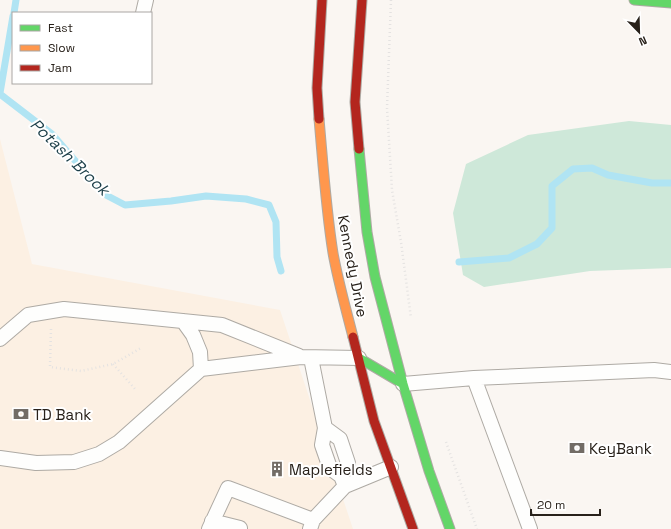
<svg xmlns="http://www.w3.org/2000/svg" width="671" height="529" font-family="'Space Grotesk',sans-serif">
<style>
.built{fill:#fcf0e3}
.green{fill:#cee8d9}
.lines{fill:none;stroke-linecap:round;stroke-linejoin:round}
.stream{stroke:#b0e4f3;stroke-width:7}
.lane-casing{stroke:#aeaaa4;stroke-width:16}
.fast-casing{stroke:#aeaaa4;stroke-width:11}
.slow-casing{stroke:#aeaaa4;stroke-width:11}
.jam-casing{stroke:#aeaaa4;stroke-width:11}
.path{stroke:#e4e2e1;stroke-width:2.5;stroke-dasharray:1 3;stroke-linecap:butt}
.lane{stroke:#fefefd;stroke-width:14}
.fast{stroke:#63d668;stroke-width:9}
.slow{stroke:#ff974d;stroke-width:9}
.jam{stroke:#b3261e;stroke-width:9}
.labels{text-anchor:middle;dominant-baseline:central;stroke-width:4;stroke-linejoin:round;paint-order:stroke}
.street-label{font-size:15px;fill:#28211a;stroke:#fff}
.poi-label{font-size:15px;fill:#28211a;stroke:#fff;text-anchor:start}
.water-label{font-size:16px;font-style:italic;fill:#1b3e48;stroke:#fff}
</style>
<rect width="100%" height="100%" fill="#faf6f2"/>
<path class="built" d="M0,139l32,125 248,46 73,219h-353z"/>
<path class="green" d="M629,121l42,4v143l-81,3 -106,16 -21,-12 -10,-62 13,-49 62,-29z"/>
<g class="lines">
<path class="stream" d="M14,13l2,-13
M0,93l13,-77
M0,94l52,40 52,60 21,11 46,-4 35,-5 40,3 23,6 7,17 1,35 4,14
M459,262l50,-4 28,-14 15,-16v-42l21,-17 19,-1 16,7 44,8h19"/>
<defs>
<path id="lane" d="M143,13l3,-13
M183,321l10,14 7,17 1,17
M0,339l28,-24 36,-6 158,16 77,31
M311,358l14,70 15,11 8,24 -7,13 4,10
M474,378l180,-8 17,2
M403,384l71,-6 56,151
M325,428l-3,17 8,23 11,8
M0,458l36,5 38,-1 25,-8 20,-12 82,-73 100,-12 58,1
M212,521l28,7
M209,529l19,-41 85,32
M310,529l3,-9 32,-34 46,-19"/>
<path id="fast" d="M634,0l37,3
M359,149l8,83 8,45 28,107 26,87 21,58
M359,358l44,26"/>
<path id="slow" d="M319,119c4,44 7,90 14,134 5,28 13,56 20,84"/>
<path id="jam" d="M319,119l-2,-31 5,-88
M359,149l-4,-47 7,-102
M353,337l21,84 39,108"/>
</defs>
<use href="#lane" class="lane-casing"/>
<use href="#fast" class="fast-casing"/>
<use href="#slow" class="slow-casing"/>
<use href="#jam" class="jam-casing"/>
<path class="path" d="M391,0l-4,108 5,82 9,52 10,76
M51,329l-1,38 31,4 32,-7 28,-16
M113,364l22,25
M446,442l31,87"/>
<use href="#lane" class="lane"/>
<use href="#fast" class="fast"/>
<use href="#slow" class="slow"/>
<use href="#jam" class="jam"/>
</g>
<defs>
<symbol id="bank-bare" viewBox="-9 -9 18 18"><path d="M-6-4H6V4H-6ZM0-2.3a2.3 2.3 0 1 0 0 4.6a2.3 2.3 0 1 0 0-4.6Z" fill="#726c66" stroke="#fff" stroke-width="2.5" paint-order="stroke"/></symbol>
<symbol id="building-bare" viewBox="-9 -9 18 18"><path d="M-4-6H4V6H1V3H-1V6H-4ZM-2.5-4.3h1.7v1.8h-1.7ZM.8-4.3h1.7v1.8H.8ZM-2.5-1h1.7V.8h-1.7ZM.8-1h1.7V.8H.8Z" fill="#726c66" stroke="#fff" stroke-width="2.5" paint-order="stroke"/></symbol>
</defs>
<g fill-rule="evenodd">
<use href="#bank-bare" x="10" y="403" width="22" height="22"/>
<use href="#bank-bare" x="566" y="437" width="22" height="22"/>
<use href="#building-bare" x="266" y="458" width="22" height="22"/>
</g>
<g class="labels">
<g class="street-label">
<text transform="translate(353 266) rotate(79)">Kennedy Drive</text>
</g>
<g class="poi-label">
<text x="33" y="414">TD Bank</text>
<text x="589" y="448">KeyBank</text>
<text x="289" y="469">Maplefields</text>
</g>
<g class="water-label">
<text transform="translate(70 157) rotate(44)">Potash Brook</text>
</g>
</g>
<rect x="12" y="12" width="140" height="72" fill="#ffffff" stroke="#a9a6a3"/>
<rect x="20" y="25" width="20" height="6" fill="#63d668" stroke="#a9a6a3"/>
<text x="48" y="32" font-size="12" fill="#28211a">Fast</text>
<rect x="20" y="45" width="20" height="6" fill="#ff974d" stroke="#a9a6a3"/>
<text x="48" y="52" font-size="12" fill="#28211a">Slow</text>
<rect x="20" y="65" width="20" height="6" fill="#b3261e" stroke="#a9a6a3"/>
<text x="48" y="72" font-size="12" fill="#28211a">Jam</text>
<g transform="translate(639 32) rotate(157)" stroke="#ffffff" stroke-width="3" paint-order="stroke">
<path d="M0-3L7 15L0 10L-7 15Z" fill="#28211a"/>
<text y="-6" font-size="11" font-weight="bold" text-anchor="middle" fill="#28211a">N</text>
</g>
<path d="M531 509v6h69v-6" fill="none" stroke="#28211a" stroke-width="2"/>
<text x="537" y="509" font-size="12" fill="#28211a" stroke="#ffffff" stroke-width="3" paint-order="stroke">20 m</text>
</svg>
